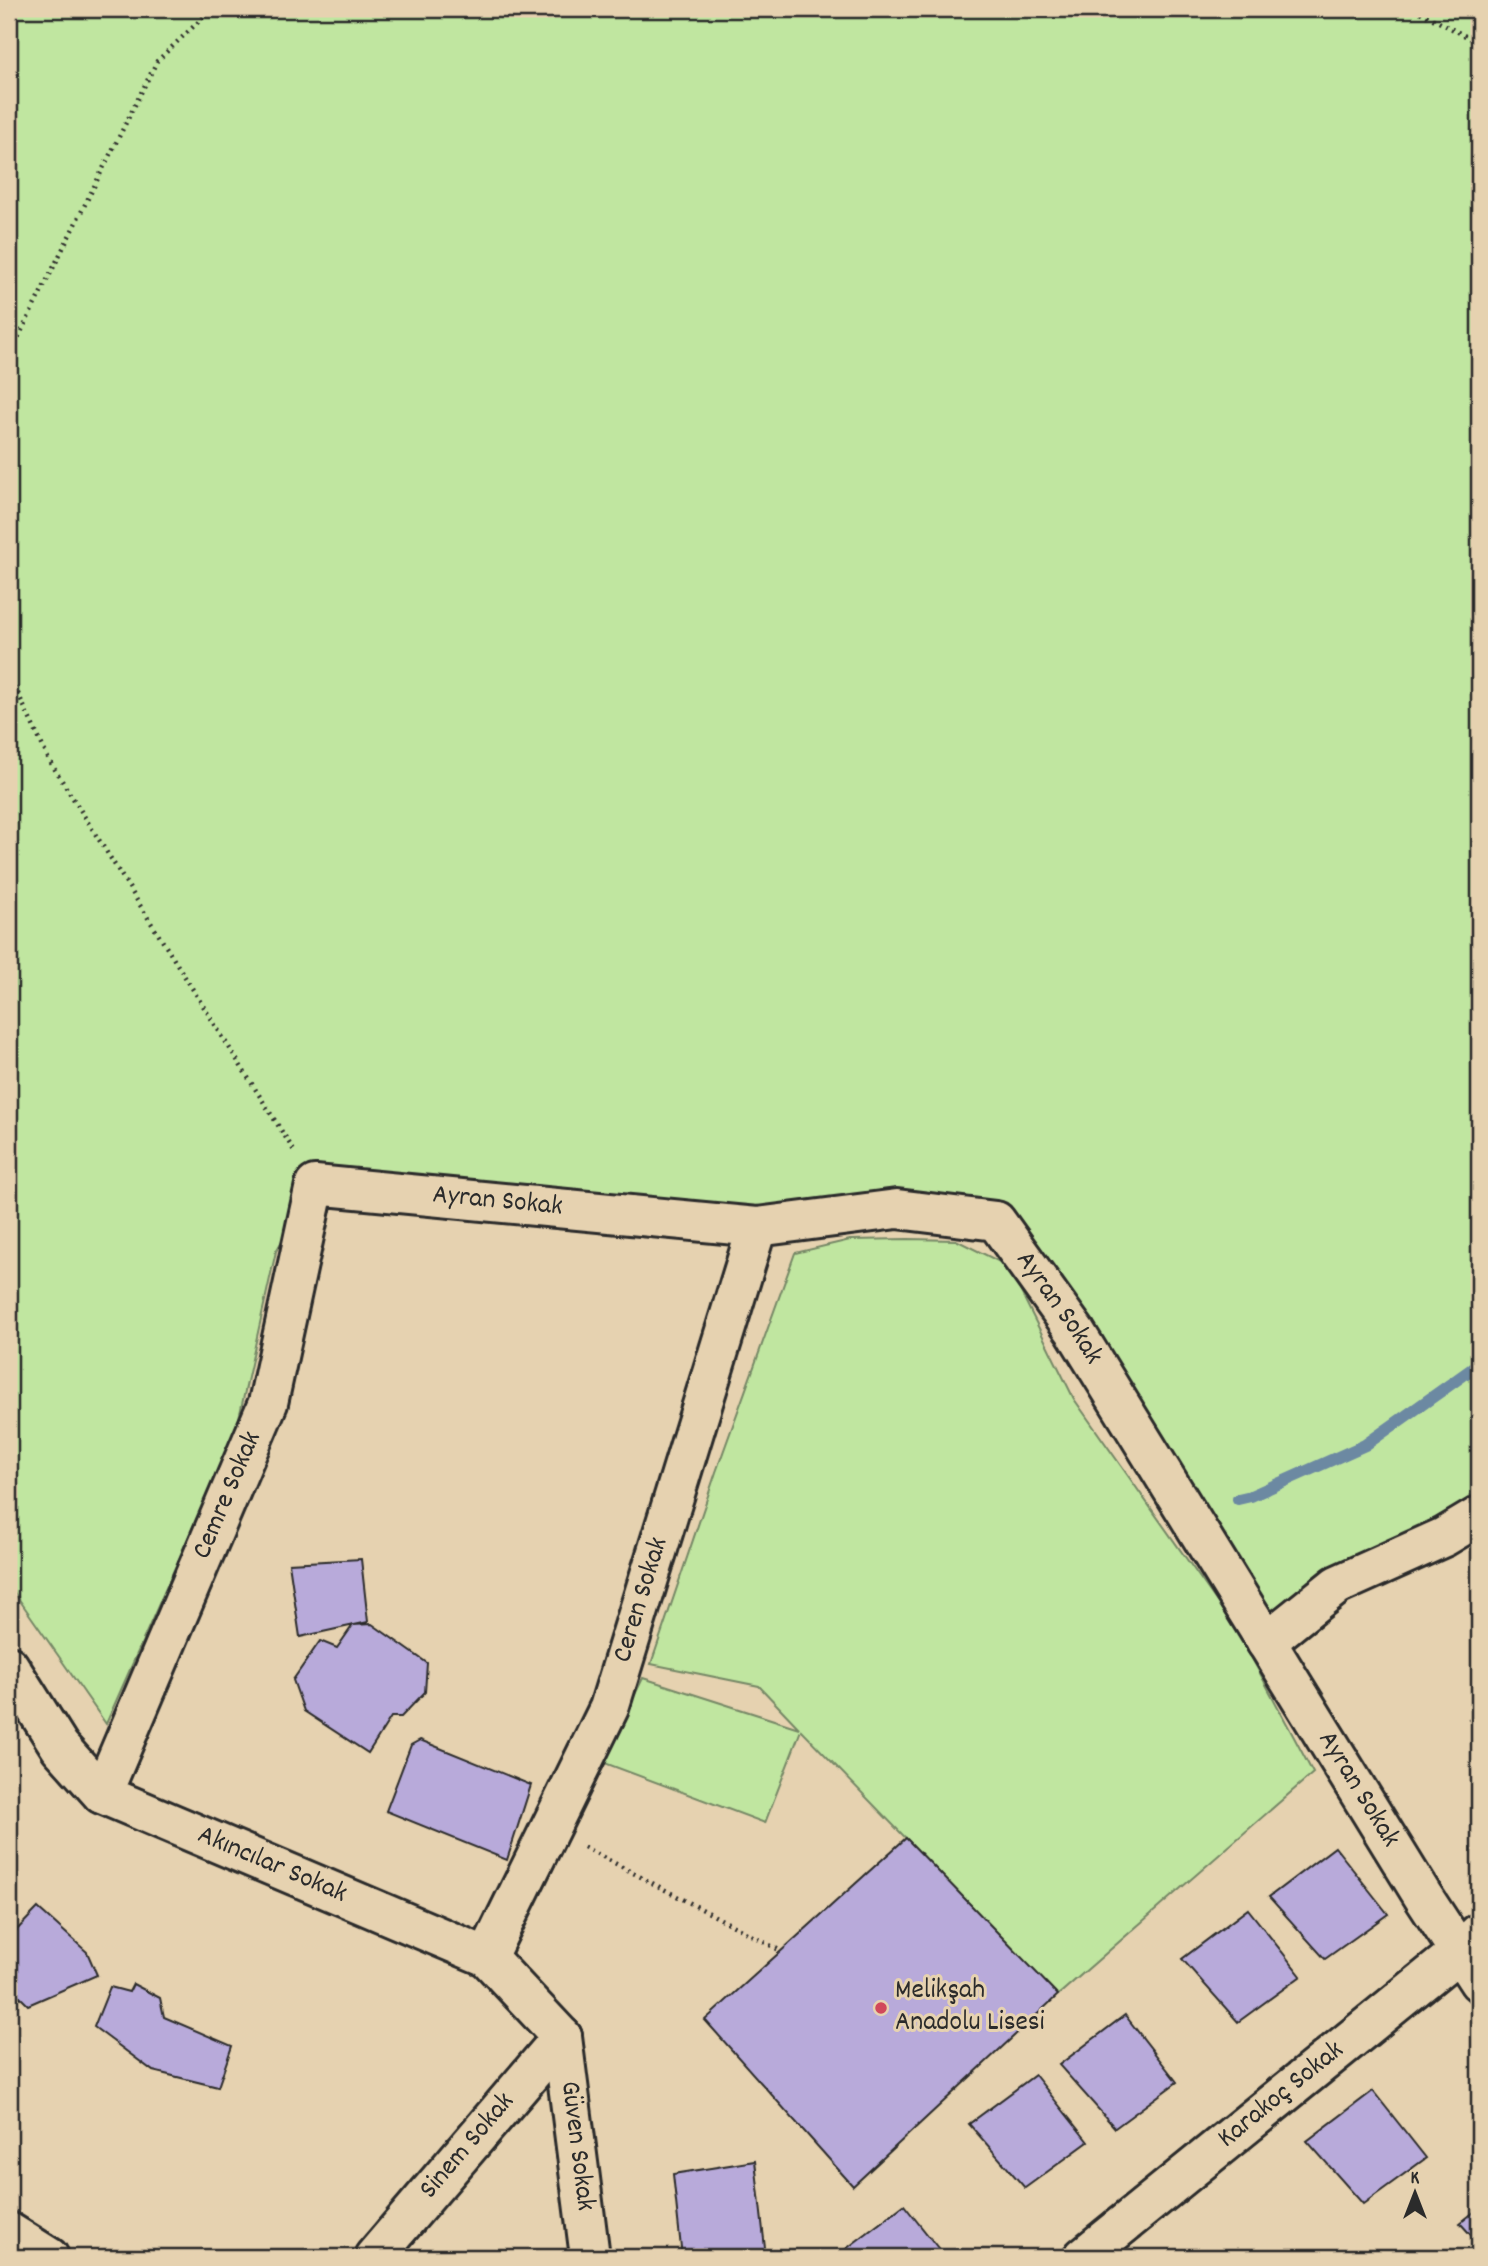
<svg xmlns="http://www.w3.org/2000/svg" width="1488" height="2266" font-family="Dekko,sans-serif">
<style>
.green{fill:#c0e6a0;stroke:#768866;stroke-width:2}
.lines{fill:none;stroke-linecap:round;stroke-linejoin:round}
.stream{stroke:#6c89a2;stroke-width:12}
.building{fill:#b8aada;stroke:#2b2b2b;stroke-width:2}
.minor-casing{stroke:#2b2b2b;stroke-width:44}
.path{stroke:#2b2b2b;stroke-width:4.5;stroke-dasharray:2 5;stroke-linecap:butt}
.minor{stroke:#e6d2b0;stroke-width:38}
.poi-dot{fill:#d1495b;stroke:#e6d2b0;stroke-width:2.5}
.labels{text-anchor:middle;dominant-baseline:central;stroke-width:6;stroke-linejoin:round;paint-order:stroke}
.street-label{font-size:28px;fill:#2b2b2b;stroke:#e6d2b0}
.poi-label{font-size:28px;fill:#2b2b2b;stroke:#e6d2b0;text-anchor:start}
</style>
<rect width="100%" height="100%" fill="#e6d2b0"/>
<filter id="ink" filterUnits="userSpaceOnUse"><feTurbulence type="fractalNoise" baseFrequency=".0143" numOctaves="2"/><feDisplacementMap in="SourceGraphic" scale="14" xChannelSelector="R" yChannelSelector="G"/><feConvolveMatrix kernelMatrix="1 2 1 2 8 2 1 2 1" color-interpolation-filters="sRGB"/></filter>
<g filter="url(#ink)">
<path class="green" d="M9,9h1470v1507l-213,126 -270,-421 -239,6 -442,-42 -39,66 -39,176 -131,297 -97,-139z
M908,1239l48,1 52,26 66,133 164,233 75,141 -255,222 -257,-265 -36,93 -163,-61 41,-84 156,50 -40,-42 -108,-22 65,-192 79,-219 55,-13z"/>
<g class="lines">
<path class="stream" d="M1238,1499l13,-3 114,-51 114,-81"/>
</g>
<path class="building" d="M361,1559l7,63 -68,15 -11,-74z
M372,1624l55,39 -2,29 -24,25h-10l-23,36 -64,-42 -11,-31 27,-39 17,7 16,-23z
M1479,1712v20l-10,-12z
M420,1740l111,45 -24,75 -121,-49 25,-66z
M906,1838l152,157 -205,191 -148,-166z
M1335,1847l53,67 -63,45 -56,-62z
M38,1908l49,44 10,23 -69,30 -19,-19v-48z
M1248,1909l53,67 -63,46 -56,-63z
M133,1984l27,14 4,19 68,29 -14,41 -65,-16 -59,-44 16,-40 19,5z
M1125,2015l52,67 -62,46 -56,-63z
M1035,2075l53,67 -63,46 -56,-64z
M1373,2091l53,67 -63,46 -56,-63z
M755,2161l11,96h-84l-9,-83z
M904,2205l41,52h-105l-2,-2z
M1479,2208v36l-19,-21z"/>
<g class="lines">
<defs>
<g id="minor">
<path d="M1266,1642l71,-57 107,-48 35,-21"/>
<path id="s1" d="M9,1666l51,81 42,47 385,163 75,80"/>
<path id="s2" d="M102,1794l166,-391 47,-218 442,42 140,-18 99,12 79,110 349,567 55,84"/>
<path id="s3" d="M487,1957l122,-249 148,-481"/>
<path id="s4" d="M562,2037l28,220"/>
<path d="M9,2232l40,25"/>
<path id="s5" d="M374,2257l188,-220"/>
<path id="s6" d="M1083,2257l376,-305 20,-19"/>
</g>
</defs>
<use href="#minor" class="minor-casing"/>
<path class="path" d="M1414,9l65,34
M9,356l148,-295 55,-52
M9,674l40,86 247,394
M584,1847l197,104"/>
<use href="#minor" class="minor"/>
</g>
</g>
<circle class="poi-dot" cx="881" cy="2008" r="7"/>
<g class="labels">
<g class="street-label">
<text stroke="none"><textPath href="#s2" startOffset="831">Ayran Sokak</textPath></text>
<text stroke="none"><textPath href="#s2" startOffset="1440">Ayran Sokak</textPath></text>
<text stroke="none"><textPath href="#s2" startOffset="324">Cemre Sokak</textPath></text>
<text stroke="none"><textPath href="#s3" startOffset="390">Ceren Sokak</textPath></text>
<text stroke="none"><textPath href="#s2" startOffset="2007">Ayran Sokak</textPath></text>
<text stroke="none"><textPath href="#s1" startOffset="343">Akıncılar Sokak</textPath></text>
<text stroke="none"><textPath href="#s6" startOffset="256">Karakoç Sokak</textPath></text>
<text stroke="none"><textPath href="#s5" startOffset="145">Sinem Sokak</textPath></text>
<text stroke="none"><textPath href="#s4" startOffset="110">Güven Sokak</textPath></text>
</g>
<g class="poi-label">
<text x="895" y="1992">Melikşah<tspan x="895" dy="32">Anadolu Lisesi</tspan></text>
</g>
</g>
<rect width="1488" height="2266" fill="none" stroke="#e6d2b0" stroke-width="35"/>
<rect x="18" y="18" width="1453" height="2231" fill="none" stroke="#2b2b2b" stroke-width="2.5" filter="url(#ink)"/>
<g transform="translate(1415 2193)" stroke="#e6d2b0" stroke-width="5" paint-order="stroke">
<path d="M0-5L12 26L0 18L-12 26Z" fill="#2b2b2b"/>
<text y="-10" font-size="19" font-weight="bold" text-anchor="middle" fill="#2b2b2b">K</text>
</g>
</svg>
